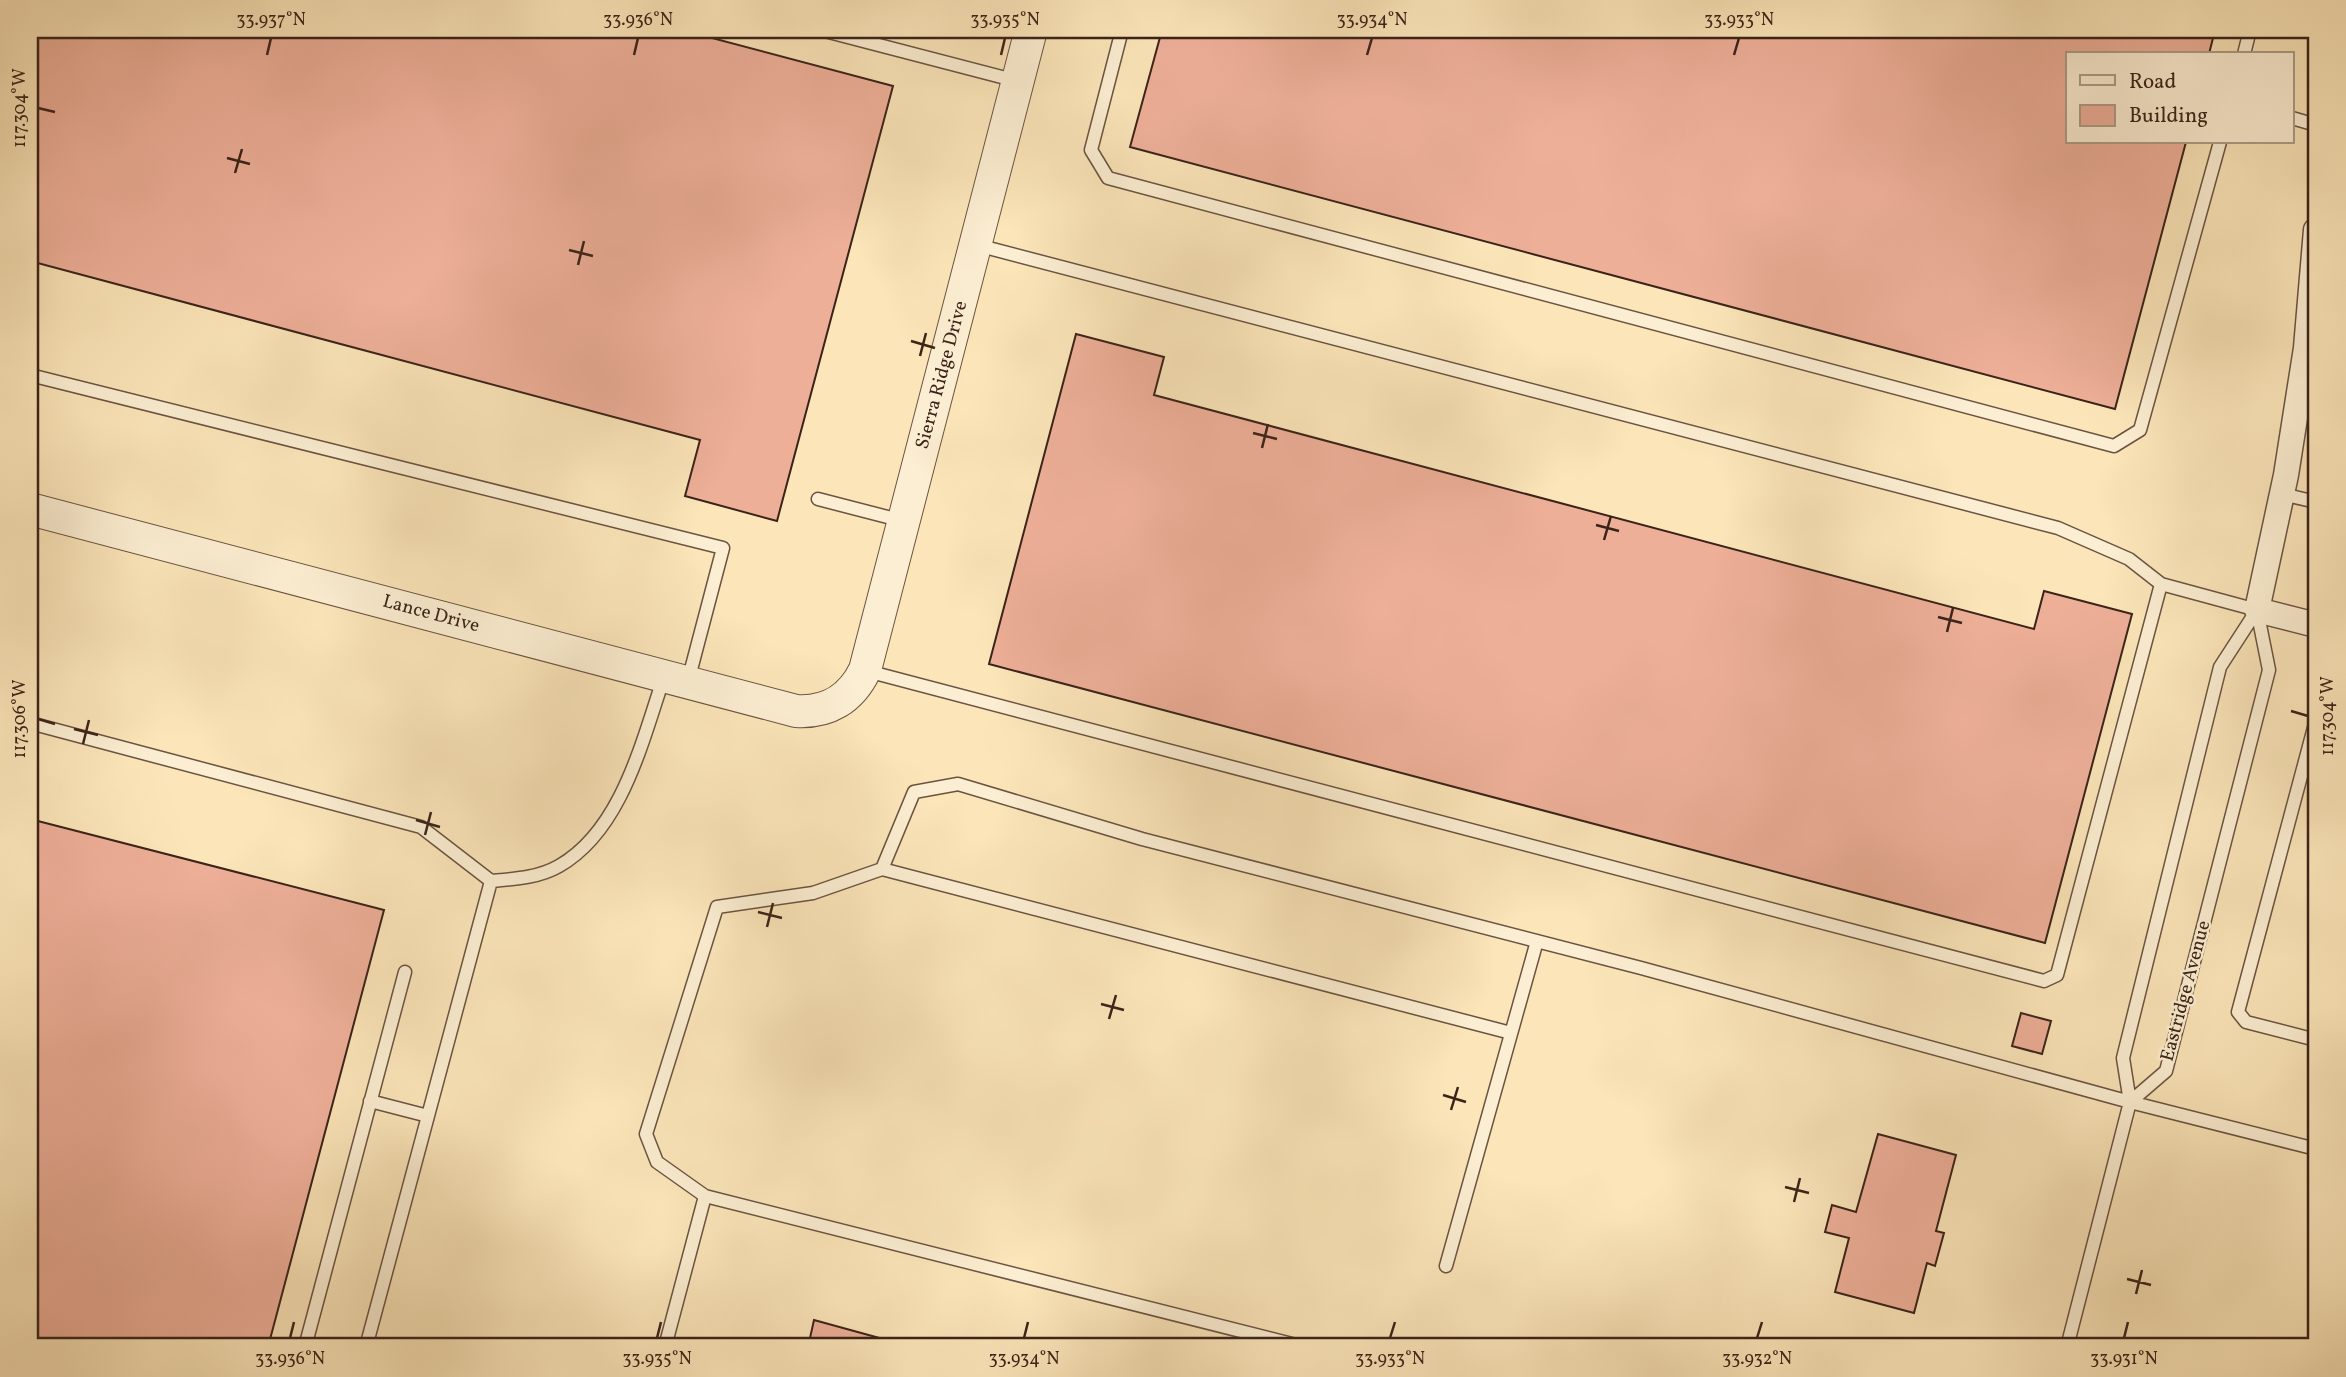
<svg xmlns="http://www.w3.org/2000/svg" width="2346" height="1377" font-family="Vollkorn,serif">
<style>
.building{fill:#eeaf99;stroke:#3a2319;stroke-width:2}
.lines{fill:none;stroke-linecap:round;stroke-linejoin:round}
.service-casing{stroke:#6a5441;stroke-width:15}
.minor-casing{stroke:#6a5441;stroke-width:27}
.tertiary-casing{stroke:#6a5441;stroke-width:34}
.service{stroke:#fceed2;stroke-width:12}
.minor{stroke:#fceed2;stroke-width:24}
.tertiary{stroke:#fceed2;stroke-width:32}
.ticks{fill:none;stroke:#3a2319;stroke-width:2.5}
.labels{text-anchor:middle;dominant-baseline:central;stroke-width:5;stroke-linejoin:round;paint-order:stroke}
.street-label{font-size:19px;fill:#3a2319;stroke:#fceed2}
.neatline{fill:none;stroke:#3a2319;stroke-width:2.5}
.ticks-label{font-size:18px;text-anchor:middle;fill:#3a2319}
</style>
<rect width="100%" height="100%" fill="#fbe5b9"/>
<filter id="stains"><feTurbulence type="fractalNoise" baseFrequency=".00286" numOctaves="4"/><feColorMatrix values="0 0 0 0 .2 0 0 0 0 .09 0 0 0 0 .02 0 0 0 .5 -.17"/></filter>
<radialGradient id="worn" r=".72"><stop offset=".6" stop-color="#630" stop-opacity="0"/><stop offset="1" stop-color="#630" stop-opacity=".3"/></radialGradient>
<path class="building" d="M30,30h652l211,56 -116,435 -92,-25 15,-56 -670,-179z
M1162,30h1053l-6,24h-141v88h118l-71,267 -985,-262z
M1076,334l88,23 -10,38 880,234 10,-38 88,23 -87,329 -1056,-279z
M30,819l354,91 -116,437h-238z
M2021,1013l30,8 -9,33 -30,-8z
M1878,1134l78,21 -20,76 8,2 -9,33 -8,-3 -13,50 -79,-21 14,-54 -24,-6 7,-27 24,7z
M814,1320l80,22 -1,5h-85z"/>
<g class="lines">
<defs>
<path id="service" d="M821,30l196,51
M1122,30l-31,120 17,28 1006,268 26,-16 80,-288
M2244,54l6,-24
M2292,118l24,7
M977,245l1081,283 71,31 32,25
M30,375l693,173 -35,133
M2282,494l34,8
M818,499l85,22
M867,671l1177,310 13,-6 104,-391 96,26
M2316,720l-78,292 8,10 70,18
M30,723l391,104 70,54
M882,869l629,164
M370,1101l58,15
M2130,1102l36,-31 103,-401 -12,-60
M705,1196l-48,-34 -11,-28 71,-227 96,-14 69,-24 32,-77 44,-8 184,55 499,129 489,134 186,47
M1446,1266l91,-325
M305,1347l100,-375
M366,1347l125,-466c23,-2 47,-3 68,-15 63,-36 83,-125 105,-189
M662,1347l4,-4 39,-147 599,151
M2067,1347l63,-245 -7,-44 97,-391 37,-57"/>
<path id="minor" d="M2316,230l-10,118 -20,127 -29,135 59,15"/>
<path id="tertiary" d="M30,509l766,202c32,2 55,-12 69,-41l166,-640"/>
</defs>
<use href="#service" class="service-casing"/>
<use href="#minor" class="minor-casing"/>
<use href="#tertiary" class="tertiary-casing"/>
<use href="#service" class="service"/>
<use href="#minor" class="minor"/>
<use href="#tertiary" class="tertiary"/>
</g>
<path class="ticks" d="M267,55l4,-17M634,55l4,-17M1001,55l4,-17M1367,55l5,-17M1734,55l5,-17M38,108l17,4M227,158l23,6M235,173l7,-24M569,250l24,6M578,265l6,-24M911,341l24,7M920,356l6,-23M1253,433l24,6M1262,448l6,-24M1596,525l23,6M1604,540l7,-24M1938,617l24,6M1947,632l6,-24M2291,711l17,5M38,719l17,5M74,729l24,6M83,744l6,-24M416,820l24,7M425,835l6,-23M758,912l24,6M767,927l6,-24M1101,1004l23,6M1109,1019l7,-24M1443,1095l23,7M1451,1110l7,-23M1785,1187l24,6M1794,1202l6,-24M2127,1279l24,6M2136,1294l6,-24M290,1338l4,-16M657,1338l4,-16M1024,1338l4,-16M1390,1338l5,-16M1757,1338l5,-16M2124,1338l4,-16"/>
<g class="labels">
<g class="street-label">
<text transform="translate(942 375) rotate(-75)">Sierra Ridge Drive</text>
<text transform="translate(431 614) rotate(15)">Lance Drive</text>
<text transform="translate(2186 991) rotate(-75)">Eastridge Avenue</text>
</g>
</g>
<rect width="2346" height="1377" fill="none" stroke="#fbe5b9" stroke-width="77"/>
<rect x="2066" y="52" width="228" height="91" fill="#fceed2" stroke="#ae9d88" stroke-width="2"/>
<rect x="2080" y="75" width="35" height="10" fill="#fceed2" stroke="#ae9d88" stroke-width="2"/>
<text x="2129" y="88" font-size="21" fill="#3a2319">Road</text>
<rect x="2080" y="105" width="35" height="21" fill="#eeaf99" stroke="#ae9d88" stroke-width="2"/>
<text x="2129" y="122" font-size="21" fill="#3a2319">Building</text>
<rect x="38" y="38" width="2270" height="1300" class="neatline"/>
<g class="ticks-label">
<text x="271" y="25">33.937°N</text>
<text x="638" y="25">33.936°N</text>
<text x="1005" y="25">33.935°N</text>
<text x="1372" y="25">33.934°N</text>
<text x="1739" y="25">33.933°N</text>
<text transform="translate(19 108) rotate(-90)" y="6">117.304°W</text>
<text transform="translate(2327 716) rotate(-90)" y="6">117.304°W</text>
<text transform="translate(19 719) rotate(-90)" y="6">117.306°W</text>
<text x="290" y="1364">33.936°N</text>
<text x="657" y="1364">33.935°N</text>
<text x="1024" y="1364">33.934°N</text>
<text x="1390" y="1364">33.933°N</text>
<text x="1757" y="1364">33.932°N</text>
<text x="2124" y="1364">33.931°N</text>
</g>
<rect width="100%" height="100%" filter="url(#stains)"/>
<rect width="100%" height="100%" fill="url(#worn)"/>
</svg>
